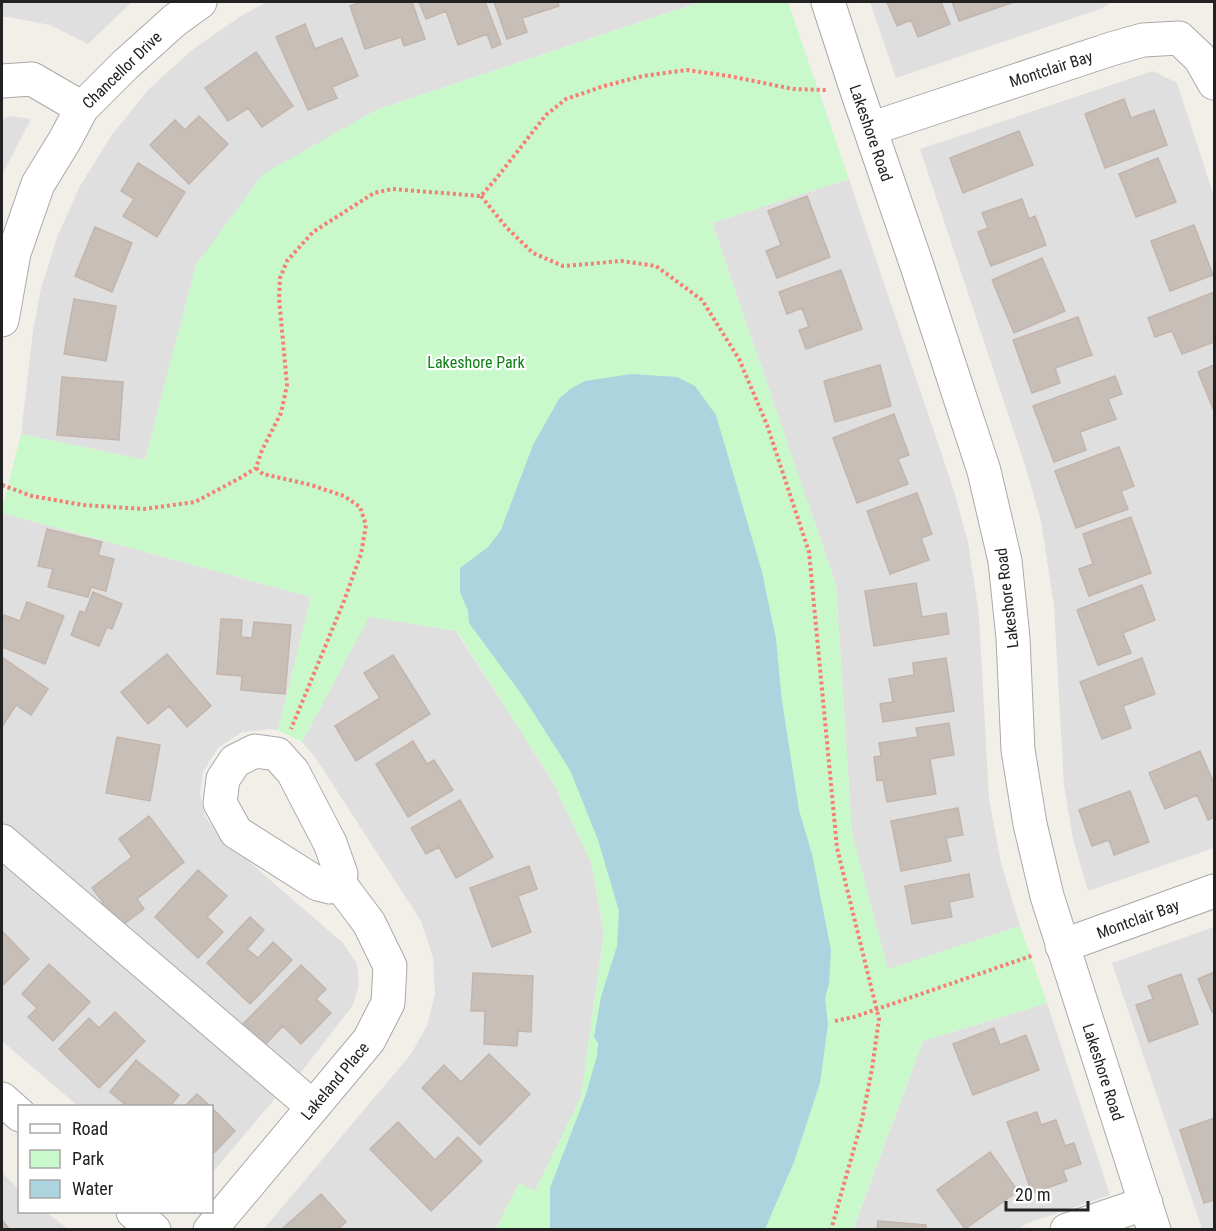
<svg xmlns="http://www.w3.org/2000/svg" width="1216" height="1231" font-family="'Roboto Condensed',sans-serif">
<style>
.residential{fill:#e0dfdf}
.park{fill:#c9f9cb}
.water{fill:#abd4de}
.building{fill:#c7beb8;stroke:#c3b5ab;stroke-width:1.5}
.lines{fill:none;stroke-linecap:round;stroke-linejoin:round}
.minor-casing{stroke:#a9a9a9;stroke-width:35}
.path{stroke:#f77e75;stroke-width:4;stroke-dasharray:3 3;stroke-linecap:butt}
.minor{stroke:#fff;stroke-width:33}
.labels{text-anchor:middle;dominant-baseline:central;stroke-width:4.5;stroke-linejoin:round;paint-order:stroke}
.street-label{font-size:16px;fill:#222;stroke:#fff}
.park-label{font-size:16px;fill:#0e8114;stroke:#fff}
</style>
<rect width="100%" height="100%" fill="#f2efe9"/>
<path class="residential" d="M2,2h130l-44,42 -38,-19 -41,-8h-7z
M267,2h433l-324,108 -180,155 -51,195 -124,-26 12,-103 8,-43 17,-53 22,-49 31,-50 37,-46 44,-40 49,-34z
M870,2h241l-8,6 -207,70z
M1153,71l24,12 37,113v652l-126,43 -15,-52 -9,-53 -10,-180 -13,-85 -16,-56 -105,-316z
M9,116l22,3 -29,56v-55z
M849,179l105,312 14,51 11,73 10,184 12,64 19,63 -132,44 -36,-136 -16,-249 -124,-362z
M2,513l309,84 -33,133 -7,-1 -29,3 -24,16 -15,24 -3,22 5,22 12,18 126,109 14,21 2,21 -6,20 -61,79 -290,-247z
M369,616l87,15 96,149 39,82 13,71 -23,164 -46,95 -16,-8 -23,45 -233,1 148,-176 16,-28 8,-32 -2,-37 -12,-36 -106,-164 -13,-15z
M2,859l277,235 -67,79v-67h-134l-76,-65z
M1214,927v301l-12,1 -90,-266z
M1047,1003l63,192 -82,28 -10,6 -165,1 70,-189z
M2,1173l17,16 1,23h26l22,17h-66z"/>
<path class="park" d="M700,2h88l61,177 -137,44 124,362 16,249 36,135 132,-43 27,77 -124,38 -70,188h-357l23,-46 16,8 46,-94 23,-164 -13,-71 -39,-82 -95,-149 -88,-14 -67,125 -24,-12 33,-133 -309,-84v-4l19,-75 124,26 51,-195 67,-91 113,-64z"/>
<path class="water" d="M631,374l46,3 18,9 21,29 46,157 14,67 6,62 17,109 13,44 19,96 -2,34 -4,14 3,26 -8,59 -26,79 -29,67h-215v-41l35,-91 12,-41 1,-13 -4,-6 7,-40 16,-51 2,-35 -21,-71 -28,-70 -48,-75 -53,-72 -1,-12 -8,-19v-24l28,-21 13,-17 32,-85 26,-46 11,-10 15,-8z"/>
<path class="building" d="M362,2h50l13,37 -21,7 -3,-9 -36,12 -15,-43z
M419,2h66l16,42 -9,4 -5,-14 -29,11 -12,-34 -20,8z
M494,2h63l2,4 -37,12 5,14 -20,7z
M887,2h54l9,22 -32,13 -7,-17 -14,6z
M952,2h62l-55,19z
M305,24l10,25 27,-11 16,38 -26,11 5,11 -29,12 -32,-73z
M256,52l37,54 -31,21 -14,-19 -20,13 -23,-33z
M1124,99l7,19 23,-8 13,35 -62,23 -20,-54z
M199,116l29,28 -39,40 -39,-39 25,-25 10,10z
M1019,131l14,34 -70,28 -13,-35z
M1158,158l18,44 -40,15 -17,-43z
M138,163l47,29 -28,45 -34,-21 11,-17 -13,-8z
M807,196l23,61 -53,21 -11,-27 15,-6 -13,-34z
M1022,199l7,20 6,-3 11,29 -55,21 -13,-34 10,-4 -6,-15z
M1194,225l19,50 -43,16 -19,-50z
M95,227l37,16 -20,49 -37,-16z
M1042,258l23,53 -51,22 -22,-53z
M841,270l21,59 -56,20 -7,-19 10,-3 -7,-19 -15,6 -8,-22z
M1214,292v50l-32,12 -10,-23 -17,6 -7,-19z
M74,299l42,7 -10,55 -42,-7z
M1078,317l14,38 -37,13 5,15 -28,10 -19,-53z
M880,365l11,41 -56,16 -11,-41z
M1214,365v46l-16,-39z
M1115,376l7,18 -14,5 8,20 -36,13 6,18 -32,12 -21,-56z
M62,377l61,5 -4,58 -62,-5z
M894,414l15,41 -11,4 10,25 -51,19 -24,-65z
M1119,447l15,39 -13,5 7,18 -52,19 -21,-57z
M917,493l15,41 -11,4 8,22 -39,14 -23,-63z
M1131,517l20,56 -62,23 -10,-27 14,-5 -10,-30z
M47,529l55,13 -4,13 16,4 -8,32 -15,-4 -3,10 -40,-10 5,-18 -15,-3z
M916,583l6,34 24,-4 3,21 -75,12 -9,-55z
M1142,585l13,35 -32,13 8,20 -33,12 -21,-55z
M93,592l29,12 -10,25 -5,-2 -8,19 -28,-11 9,-24 5,2z
M27,602l37,14 -19,48 -43,-17v-24l2,-8 16,6z
M221,619l21,1 -1,17 11,1 2,-16 37,3 -6,69 -44,-4 1,-14 -25,-2z
M167,654l44,52 -24,21 -18,-21 -21,18 -27,-32z
M393,655l37,59 -74,47 -21,-35 45,-28 -16,-25z
M2,657l46,32 -17,26 -15,-10 -14,22z
M946,658l8,53 -71,11 -3,-18 13,-2 -4,-23 25,-4 -1,-12z
M1142,658l13,36 -32,12 8,22 -29,11 -22,-57z
M949,723l5,32 -24,4 6,35 -49,8 -4,-22 -6,1 -3,-24 7,-1 -2,-13 39,-6 -2,-9z
M117,737l43,8 -10,56 -44,-8z
M413,741l14,23 7,-4 19,30 -45,27 -32,-53z
M1200,751l13,30h1v36l-6,3 -11,-25 -32,14 -16,-36z
M1130,791l19,51 -35,13 -5,-15 -17,6 -13,-36z
M460,800l33,57 -37,21 -17,-31 -13,7 -15,-26z
M958,808l5,27 -17,3 5,23 -50,10 -10,-50z
M149,816l35,46 -47,37 7,10 -27,20 -18,-23 4,-4 -11,-14 40,-31 -13,-18z
M529,866l8,23 -19,7 13,36 -39,15 -22,-59z
M198,870l29,26 -20,21 16,15 -25,26 -43,-41z
M969,874l4,23 -24,5 3,15 -40,7 -7,-38z
M250,917l14,13 -17,19 11,9 15,-16 19,18 -42,44 -43,-41z
M2,931l27,28 -26,26 -1,-2z
M49,964l41,38 -37,39 -25,-24 9,-9 -15,-14z
M301,965l25,24 -10,10 15,14 -30,31 -18,-18 -23,24 -22,-21z
M1214,972v39l-2,1 -14,-33z
M473,973l60,3 -2,56 -13,-1 -1,15 -33,-2 1,-33h-14z
M1181,974l17,50 -49,18 -13,-37 17,-6 -5,-13z
M115,1012l30,29 -46,47 -40,-39 30,-31 10,10z
M994,1028l6,17 26,-10 13,35 -66,25 -20,-51z
M489,1054l41,40 -50,51 -58,-57 22,-23 17,17z
M136,1060l43,35 -9,11h-43l-17,-14z
M197,1094l13,12h-25z
M212,1108l23,23 -23,24z
M1037,1112l4,13 15,-5 9,26 9,-3 7,21 -18,6 4,11 -35,12 -25,-71z
M1214,1118v82l-10,3 -24,-73z
M398,1122l37,38 23,-23 24,24 -51,50 -61,-62z
M990,1152l28,39 -53,38 -28,-39z
M321,1194l25,28 -9,8h-56z
M2,1220l8,10h-8z
M878,1221l48,4v5h-49z"/>
<g class="lines">
<defs>
<path id="minor" d="M828,2l29,89 60,175 67,205 21,90 8,77 5,112 12,74 17,72 107,334
M2,81l30,-2 50,29
M870,129l241,-80 32,-9 36,-2 21,20 14,25
M2,320l12,-67 24,-69 27,-44 17,-32 43,-43 50,-45 25,-18
M255,751l22,3 16,18 37,71 11,31 -2,9 -9,4 -12,-3 -82,-52 -16,-29 3,-24 12,-18z
M2,841l311,266
M1062,946l152,-55
M2,1099l18,16
M133,1212l21,18
M210,1230l159,-190 19,-37 2,-37 -21,-43 -30,-40
M1067,1230l79,-27"/>
</defs>
<use href="#minor" class="minor-casing"/>
<path class="path" d="M481,196l25,31 27,26 30,13 59,-5 34,5 46,34 37,59 28,66 42,127 28,296 42,171 -7,50 -10,51 -31,110
M256,468l7,6 48,11 33,11 16,11 6,18 -5,29 -17,47 -53,128
M2,485l30,11 51,9 61,4 51,-7 45,-24 16,-10 6,-18 19,-37 6,-28 -8,-87 1,-20 7,-17 26,-29 61,-39 18,-4 89,7 14,-16 51,-65 20,-16 38,-13 39,-10 44,-6 42,6 64,13 33,1
M835,1021l19,-4 180,-62"/>
<use href="#minor" class="minor"/>
</g>
<g class="labels">
<g class="street-label">
<text transform="translate(1051 69) rotate(-18)">Montclair Bay</text>
<text transform="translate(122 70) rotate(-44)">Chancellor Drive</text>
<text transform="translate(871 133) rotate(71)">Lakeshore Road</text>
<text transform="translate(1007 598) rotate(-97)">Lakeshore Road</text>
<text transform="translate(1138 919) rotate(-20)">Montclair Bay</text>
<text transform="translate(1103 1072) rotate(72)">Lakeshore Road</text>
<text transform="translate(335 1081) rotate(-50)">Lakeland Place</text>
</g>
<g class="park-label">
<text x="476" y="362">Lakeshore Park</text>
</g>
</g>
<rect width="1216" height="1231" fill="none" stroke="#222222" stroke-width="6"/>
<rect x="18" y="1105" width="195" height="108" fill="#ffffff" stroke="#a7a7a7" stroke-width="1.5"/>
<rect x="30" y="1124" width="30" height="9" fill="#ffffff" stroke="#a7a7a7" stroke-width="1.5"/>
<text x="72" y="1135" font-size="18" fill="#222222">Road</text>
<rect x="30" y="1150" width="30" height="18" fill="#c9f9cb" stroke="#a7a7a7" stroke-width="1.5"/>
<text x="72" y="1165" font-size="18" fill="#222222">Park</text>
<rect x="30" y="1180" width="30" height="18" fill="#abd4de" stroke="#a7a7a7" stroke-width="1.5"/>
<text x="72" y="1195" font-size="18" fill="#222222">Water</text>
<path d="M1006 1201v9h82v-9" fill="none" stroke="#222222" stroke-width="3"/>
<text x="1015" y="1201" font-size="18" fill="#222222" stroke="#ffffff" stroke-width="4.5" paint-order="stroke">20 m</text>
</svg>
